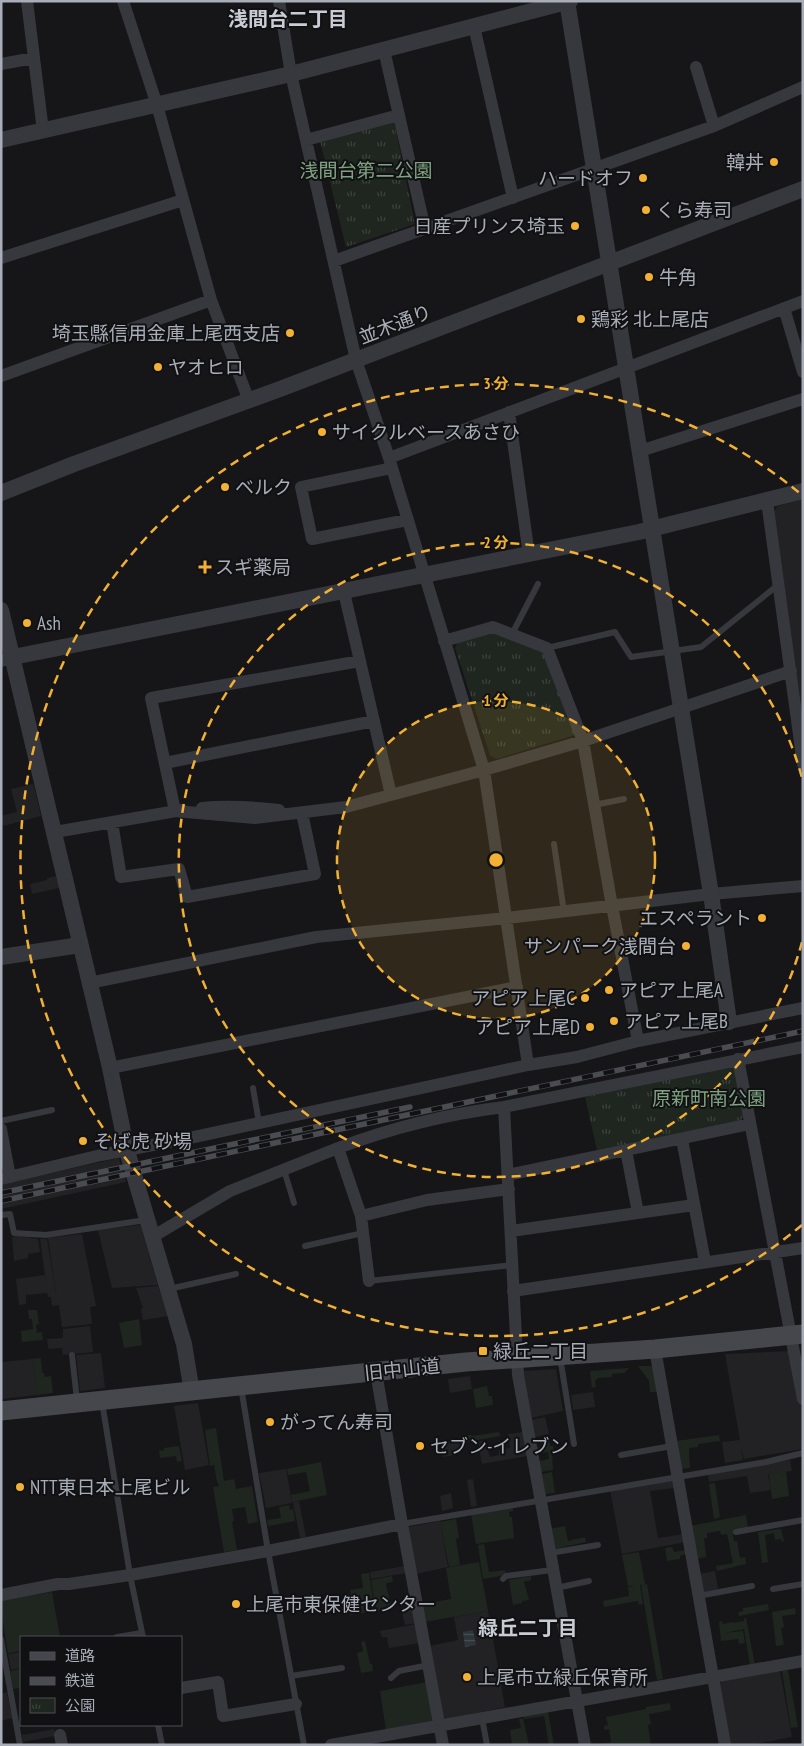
<svg xmlns="http://www.w3.org/2000/svg" width="804" height="1746" font-family="'PT Sans Narrow','Noto Sans JP',sans-serif">
<style>
.built{fill:#222225}
.green{fill:#1e261f}
.park{fill:url(#park-tufts)}
.water{fill:url(#water-rules)}
.lines{fill:none;stroke-linecap:round;stroke-linejoin:round}
.service{stroke:#37383d;stroke-width:6}
.minor{stroke:#37383d;stroke-width:12}
.tertiary{stroke:#37383d;stroke-width:16}
.secondary{stroke:#45474d;stroke-width:19}
.rail-casing{stroke:#4a4c52;stroke-width:5.5}
.rail{stroke:#111113;stroke-width:4;stroke-dasharray:11;stroke-linecap:butt}
.ring{fill:none;stroke:#f2b134;stroke-width:2.5;stroke-dasharray:9 6}
.poi-dot{fill:#f2b134;stroke:#111113;stroke-width:2}
.labels{text-anchor:middle;dominant-baseline:central;stroke-width:4;stroke-linejoin:round;paint-order:stroke}
.poi-label{font-size:19px;fill:#a8adb8;stroke:#111113;text-anchor:start}
.park-label{font-size:19px;fill:#7fa381;stroke:#111113}
.street-label{font-size:19px;fill:#a8adb8;stroke:#111113}
.neighbourhood-label{font-size:20px;font-weight:bold;fill:#c9ccd4;stroke:#111113}
.centre{fill:#f2b134;stroke:#111113;stroke-width:2.5}
.ring-label{font-size:15px;text-anchor:middle;font-weight:bold;fill:#f2b134;stroke:#111113;stroke-width:4;stroke-linejoin:round;paint-order:stroke}
</style>
<defs>
<pattern id="park-tufts" width="24" height="20" patternUnits="userSpaceOnUse" patternTransform="scale(1.25)"><rect width="24" height="20" fill="#1e261f"/><path d="M3 7l-1-3M5 7V3M7 7l1-3M15 17l-1-3M17 17v-4M19 17l1-3" fill="none" stroke="#3c433d"/></pattern>
<pattern id="water-rules" width="6" height="5" patternUnits="userSpaceOnUse" patternTransform="scale(1.25)"><rect width="6" height="5" fill="#2c353c"/><path d="M0 2.5h6" fill="none" stroke="#485056"/></pattern>
</defs>
<rect width="100%" height="100%" fill="#161618"/>
<path class="built" d="M803,499v220l-29,-208 4,-5z
M32,784l2,2 7,30 -38,10 -2,-10 16,-4 -6,-23z
M56,876l3,12 -27,6 -2,-10 17,-4v-2z
M119,1158l7,24 -125,27v-25z
M140,1225l18,60 -46,3 -14,-58z
M82,1234l14,72 -6,1 2,17 -30,3 -3,-22 -7,1 -1,-9h-3l-1,-4 -21,2v9l-7,1 -3,-26 29,-4 -5,-36h7l10,60 -9,-61z
M19,1236l19,3 2,13 -12,2v4l-14,3 -2,-24z
M158,1286l10,30 -25,4 -2,-11 2,-1 -7,-20z
M90,1326l3,26 -30,3 -1,-7 -13,1 -1,-2 -1,-8 16,-1v-9z
M790,1351l13,62v36l-59,10 -3,-12 2,13 -18,3 -3,-21 18,-2 -15,-86z
M101,1353l4,35 -25,3 -4,-36z
M33,1359l4,36 -35,4 -1,-37z
M556,1369l7,42 -32,7 -8,-47z
M470,1376l2,13 -22,4 -2,-14z
M593,1392l2,15 -22,3 -2,-15z
M198,1403l11,62 -24,5 -11,-64z
M545,1417l4,17 -14,3 -4,-17z
M523,1432l4,24 -45,8 -4,-22 7,-2 5,17 9,-2v-5l11,-2 -2,-14z
M445,1439l1,3 13,-2 1,14 -17,3 -2,-17z
M790,1460l2,11 -24,3 3,16 -21,3 -3,-17 -38,6 -1,-8z
M286,1469l6,34 -26,5 -7,-35z
M473,1479l4,27 -6,1 -4,-27z
M674,1479l1,9 -25,3 8,47 27,-4 1,8 -64,12 -12,-64z
M451,1493l2,15 -11,3 -2,-15z
M299,1501l7,36 -6,1 -7,-36z
M440,1521l8,46 -32,7 -8,-47z
M405,1566l2,7 -36,6 -1,-7z
M715,1571l3,18 -16,3 -3,-18z
M413,1606l4,17 -12,2 -3,-12h3l-1,-6z
M488,1611l17,96 -58,12 -5,-3 -12,-70 28,-6 -4,-23z
M417,1624l3,19 -31,5 -2,-11h-5l-2,-6z
M21,1652v16l-10,2 -3,-16z
M780,1671l12,66 -41,8h-22l-10,-59 3,-5z
M7,1692l5,26 -11,3v-27z
M54,1729l1,7 -32,6 -1,-7z"/>
<path class="green" d="M28,1310h9l2,14 -3,1 1,8 5,-1 1,8 -21,2 -1,-11 12,-2 -1,-10h-3z
M139,1319l3,26 -18,3 -5,-25z
M41,1358l1,15h2l1,4 6,-1 2,17 -16,2 -4,-36z
M638,1366h15l4,26h-7l-1,-11z
M629,1368l-5,5 -12,1v3l-14,1 -3,3 1,6 -4,1 -2,-17z
M487,1386l2,10h3l1,9 -17,3 -3,-19z
M216,1428l8,53 10,-2 2,10 16,-3 6,36 -10,2 -3,-17 -13,2 2,12 -2,1 5,28 -13,2 -11,-65 6,-1 -2,-4 -3,-17 -4,1 -5,-36z
M499,1432l1,4 -39,7 -1,-7 11,-1 1,1z
M719,1435l1,6 -22,3v3l-9,1 1,20 -10,1 -4,-28z
M546,1438h3l1,8h3l1,5 -4,1h2l1,18 -12,2 -2,-11 10,-2 -1,-7 -10,2 -2,-7 6,1z
M179,1446l3,15 -5,1 -1,-6 -16,2 -1,-7 5,-1v-2z
M321,1462l6,33 -35,7 -1,-7 19,-4 -4,-19 -18,3 -1,-6z
M786,1471l3,25 -17,3 -3,-25z
M552,1472l3,21 -10,1 -3,-20z
M715,1483l5,34 -6,2 -5,-35z
M289,1505l1,5 3,-1 2,12 -27,5 -1,-6 14,-2 -2,-11z
M513,1507v4l-4,1 1,5h2l2,21 -38,6 -5,-30z
M746,1515l2,13 -15,6 1,7h3l3,17 5,-1 1,7 -29,7 -1,-5 17,-3 -6,-29 -6,1 -1,-4 -13,2v5h-3l2,19 -10,2 -6,-33z
M456,1519l3,19 -3,1 4,26 -11,2 -9,-45z
M565,1526l3,15 17,-4 1,5 -32,7 -4,-20z
M781,1529l3,12 -2,1 -1,-3 -6,1 -1,-7 -9,2 3,27 -6,1 -4,-31z
M484,1544l5,28 16,-2 1,5 -23,4 -5,-34z
M672,1547l2,5 12,-2v4l-6,2v3l-13,2 -2,-13z
M639,1552l6,32 -5,1 3,19 -4,1 -1,-4 -34,6 -1,-6 26,-5 -1,-9 7,-1h-7l-6,-31z
M479,1562l9,49 -64,11 -2,-18 29,-5 -5,-31z
M369,1573l6,38 -25,4 -4,-21h5l-1,-4 13,-2 -2,-14z
M392,1576l1,6 -6,1 -1,2 6,23 -16,3 -5,-31z
M531,1576v4l-7,2 5,18 -7,1v2l-9,2 -4,-25z
M647,1584l16,95 -6,1 -16,-95z
M52,1592l8,45h-39v14l-13,2c-2,-12 -8,-43 -5,-53z
M768,1604l1,6 -30,6 -1,-4 5,-1v-3z
M795,1608l1,6 -14,2 2,11 -3,1 3,17 -8,1 -4,-34z
M744,1618h2l9,47 -5,1 -6,-37 -20,4 19,-2 2,12 -6,1 -1,-5 -17,2 -2,-19 3,-1 1,3 10,-2v1l11,-2z
M365,1641l5,23h2l1,7 -12,2 -4,-20 6,-2 -2,-9z
M21,1669v19l-8,1 -3,-18z
M788,1670l10,57 -7,1 -9,-57z
M427,1682l7,38 -2,3 -46,8 -6,-40z
M670,1703l1,7 -22,4 2,10 -3,1 3,20h-52l12,-3 -2,-13 -5,1v-4l4,-1 -2,-8 40,-8v-2z
M548,1712l6,33h-5l-5,-29 -20,3v-3z
M523,1718l6,27h-17l-2,-15 11,-2 -2,-9z"/>
<path class="park" d="M394,121l21,103 -69,23 -26,-106z
M492,630l53,20 30,85 -79,24 -6,-4 -35,-107 4,-9z
M729,1065l6,4 9,46 -3,5 -144,30 -12,-53z"/>
<path class="water" d="M473,1630l3,15 -11,2 -2,-15z"/>
<g class="lines">
<path class="service" d="M512,634l26,-50
M547,648l68,-16 16,25 70,-10 77,-62
M594,805l30,-6
M554,844l10,68
M253,1088l6,35
M1,1121l51,-11
M284,1170l10,33
M1,1215l9,-1 4,19 32,2 100,-15
M305,1246l58,-13
M369,1281l143,-16
M169,1289l67,-15
M72,1355l5,45
M560,1357l14,87
M241,1387l27,164 36,194
M102,1402l28,173 13,62
M621,1455l51,-9
M402,1524l364,-62 37,-9
M736,1532l67,-12
M550,1553l48,-8
M503,1579l3,-3 46,-6
M556,1588l33,-7
M773,1589l30,-5
M698,1596l54,-10
M117,1637l25,-4
M1,1639l19,106
M291,1676l51,-8
M391,1678l8,-7 30,-6
M482,1718l5,27
M158,1725l4,20"/>
<path class="minor" d="M27,1l16,130
M123,1l34,104 54,195 38,101
M279,1l12,73 65,286 33,98 95,312 44,295
M474,26l39,172
M384,50l41,179
M1,64l33,-6
M696,67l18,59
M306,140l93,-25
M1,258l182,-58
M334,261l380,-135 89,-39
M784,308l19,64
M1,376l210,-76
M509,412l20,143
M640,451l163,-52
M389,458l414,-157
M392,468l-91,19 11,52 95,-19
M767,501l36,263
M344,592l47,203
M444,641l49,-14 54,21 36,93 29,165 26,135
M1,661l12,-4
M165,763l209,-42
M202,808c26,-3 51,-1 77,2
M175,811l80,7 91,-11 138,-37 99,-29 208,-70
M175,811l-24,-113 209,-37
M112,822l9,55 58,-8 8,28 128,-23 -13,-61
M55,832l127,-22
M89,983l227,-46 191,-19 204,-24 92,-8
M738,1059l65,340
M110,1068l407,-81
M1,1129l9,48
M682,1139l23,123
M338,1148c53,-20 110,-34 166,-41
M626,1150l12,63
M508,1175l242,-51
M1,1179l100,-24 98,-19 329,-71 49,-8 61,-16 165,-33
M361,1216l66,-16 82,-11
M511,1231l183,-26
M152,1237l78,-46 108,-43 23,68 8,65
M513,1291l290,-43
M655,1349l70,396
M376,1372l26,152 41,221
M1,1595l57,-11h11l61,-9 138,-24 134,-27
M181,1688l37,-6 5,34 73,-12
M60,1735l2,10
M331,1745l472,-84
M585,1745l-67,-370 -14,-268 299,-60"/>
<path class="tertiary" d="M567,1l144,893 18,128
M1,140l290,-66 279,-73
M1,493l73,-29 206,-75 523,-200
M1,610l109,458 17,83 57,193 8,48
M13,657l626,-125 164,-41
M1,957l79,-12"/>
<path class="secondary" d="M1,1411l465,-49 189,-13 148,-15"/>
<defs>
<path id="rail" d="M1,1193l409,-86
M1,1201l802,-170"/>
</defs>
<use href="#rail" class="rail-casing"/>
<use href="#rail" class="rail"/>
</g>
<circle cx="496" cy="860" r="159" fill="#f2b134" fill-opacity=".12"/>
<g class="ring">
<circle cx="496" cy="860" r="159"/>
<path d="M802 942A317 317 0 1 1 802 778"/>
<path d="M802 1225A476 476 0 1 1 802 495"/>
</g>
<g class="poi-dot">
<circle cx="774" cy="162" r="5"/>
<circle cx="643" cy="178" r="5"/>
<circle cx="646" cy="210" r="5"/>
<circle cx="575" cy="226" r="5"/>
<circle cx="649" cy="277" r="5"/>
<circle cx="581" cy="319" r="5"/>
<circle cx="290" cy="333" r="5"/>
<circle cx="158" cy="367" r="5"/>
<circle cx="322" cy="432" r="5"/>
<circle cx="225" cy="487" r="5"/>
<path d="M202.5 559.5h5v5h5v5h-5v5h-5v-5h-5v-5h5z"/>
<circle cx="27" cy="623" r="5"/>
<circle cx="762" cy="918" r="5"/>
<circle cx="686" cy="946" r="5"/>
<circle cx="609" cy="990" r="5"/>
<circle cx="585" cy="998" r="5"/>
<circle cx="614" cy="1021" r="5"/>
<circle cx="590" cy="1027" r="5"/>
<circle cx="83" cy="1141" r="5"/>
<rect x="478" y="1346" width="10" height="10" rx="2.5"/>
<circle cx="270" cy="1422" r="5"/>
<circle cx="420" cy="1446" r="5"/>
<circle cx="20" cy="1487" r="5"/>
<circle cx="236" cy="1604" r="5"/>
<circle cx="467" cy="1677" r="5"/>
</g>
<g class="labels">
<g class="poi-label">
<text x="764" y="162" text-anchor="end">韓丼</text>
<text x="633" y="178" text-anchor="end">ハードオフ</text>
<text x="656" y="210">くら寿司</text>
<text x="565" y="226" text-anchor="end">日産プリンス埼玉</text>
<text x="659" y="277">牛角</text>
<text x="591" y="319">鶏彩 北上尾店</text>
<text x="280" y="333" text-anchor="end">埼玉縣信用金庫上尾西支店</text>
<text x="168" y="367">ヤオヒロ</text>
<text x="332" y="432">サイクルベースあさひ</text>
<text x="235" y="487">ベルク</text>
<text x="215" y="567">スギ薬局</text>
<text x="37" y="623">Ash</text>
<text x="752" y="918" text-anchor="end">エスペラント</text>
<text x="676" y="946" text-anchor="end">サンパーク浅間台</text>
<text x="619" y="990">アピア上尾A</text>
<text x="575" y="998" text-anchor="end">アピア上尾C</text>
<text x="624" y="1021">アピア上尾B</text>
<text x="580" y="1027" text-anchor="end">アピア上尾D</text>
<text x="93" y="1141">そば虎 砂場</text>
<text x="493" y="1351">緑丘二丁目</text>
<text x="280" y="1422">がってん寿司</text>
<text x="430" y="1446">セブン-イレブン</text>
<text x="30" y="1487">NTT東日本上尾ビル</text>
<text x="246" y="1604">上尾市東保健センター</text>
<text x="477" y="1677">上尾市立緑丘保育所</text>
</g>
<g class="park-label">
<text x="366" y="170">浅間台第二公園</text>
<text x="709" y="1098">原新町南公園</text>
</g>
<g class="street-label">
<text transform="translate(395 324) rotate(-21)">並木通り</text>
<text transform="translate(402 1369) rotate(-6)">旧中山道</text>
</g>
<g class="neighbourhood-label">
<text x="288" y="19">浅間台二丁目</text>
<text x="528" y="1628">緑丘二丁目</text>
</g>
</g>
<circle cx="496" cy="860" r="8" class="centre"/>
<g class="ring-label">
<text x="496" y="389">3 分</text>
<text x="496" y="548">2 分</text>
<text x="496" y="706">1 分</text>
</g>
<rect width="804" height="1746" fill="none" stroke="#a8adb8" stroke-width="5"/>
<rect x="20" y="1636" width="162" height="90" fill="#111113" stroke="#4d4f55"/>
<rect x="30" y="1652" width="25" height="8" fill="#45474d" stroke="#4d4f55"/>
<text x="65" y="1661" font-size="15" fill="#a8adb8">道路</text>
<rect x="30" y="1677" width="25" height="8" fill="#4a4c52" stroke="#4d4f55"/>
<text x="65" y="1686" font-size="15" fill="#a8adb8">鉄道</text>
<rect x="30" y="1698" width="25" height="15" fill="url(#park-tufts)" stroke="#4d4f55"/>
<text x="65" y="1711" font-size="15" fill="#a8adb8">公園</text>
</svg>
